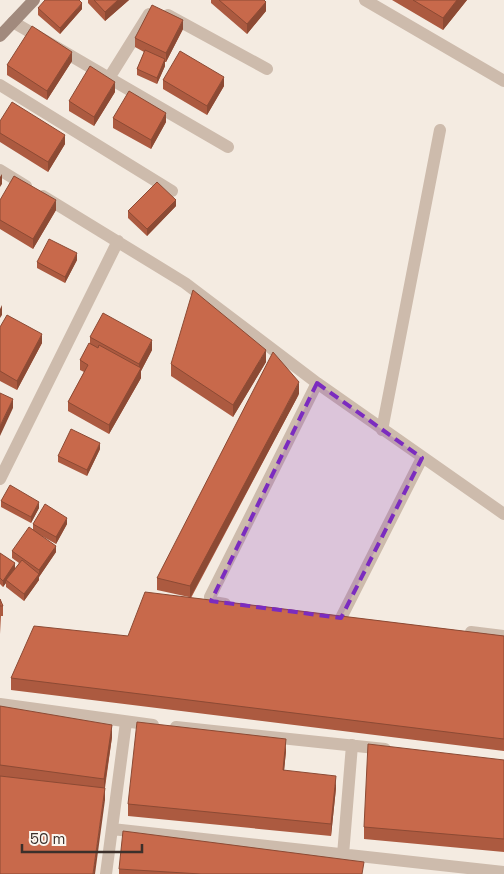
<svg xmlns="http://www.w3.org/2000/svg" width="504" height="874" font-family="'Space Grotesk',sans-serif">
<style>
.lines{fill:none;stroke-linecap:round;stroke-linejoin:round}
.minor{stroke:#cdbbac;stroke-width:12}
.secondary{stroke:#a18a7d;stroke-width:12}
.wall{fill:#ac5a40}
.shaded-wall{fill:#8c4a34}
.building{fill:#c8694b;stroke:#8c4a34}
.marked{fill:#7b2cbf;fill-opacity:0.2;stroke:#7b2cbf;stroke-width:4;stroke-dasharray:10 6;stroke-linejoin:round}
</style>
<rect width="100%" height="100%" fill="#f4ebe1"/>
<g class="lines">
<path class="minor" d="M365,0l139,81
M168,15l99,54
M13,22l96,56 40,-64
M109,78l119,69
M0,85l172,106
M0,170l26,16
M43,196l142,87 132,100 187,131
M382,430l58,-300
M0,479l118,-238
M225,604l-12,-2 -3,-5 107,-214
M341,618l81,-160
M471,632l33,4
M0,704l153,21
M176,727l209,22
M112,829l392,43
M343,855l9,-110
M106,874l20,-152"/>
<path class="secondary" d="M0,36l34,-36"/>
</g>
<path class="wall" d="M88,0h41l-24,21 -17,-18z
M211,0h53l2,11 -19,23 -36,-31z
M392,0h75l-24,30z
M38,8l44,1 -22,25 -22,-19z
M183,29l-17,33h-1v4l-8,18 -20,-9v-6l7,-17 -9,-5v-9z
M72,61l-25,39 -40,-25v-10z
M163,80l61,6 -17,29 -44,-26z
M115,92l-21,34 -25,-15v-10z
M113,118l53,4 -15,27 -38,-21z
M0,121l65,23 -17,28 -48,-30z
M0,200l56,10 -23,39 -33,-20z
M176,206l-29,30 -19,-18v-7z
M77,260l-12,23 -28,-15v-6z
M0,327l42,16 -25,47 -17,-9z
M90,337l62,13 -11,21v7l-32,56 -41,-23v-9l16,-30 -4,-2v-10l10,-16z
M266,362l-33,55 -62,-41v-12z
M299,394l-108,204 313,38v115l-493,-61v-12l117,-42 61,-39 -32,-7v-12z
M100,449l-13,27 -29,-14v-6z
M1,501l38,7 -8,15 -30,-16z
M33,524h34l-11,20 -16,-9 16,17 -17,25v3l-15,21 -18,-14v-4l-3,4 -3,-3v-31l15,16 4,-6 -7,-5v-7l21,-21z
M0,599l3,7v10h-2l-1,18z
M0,706l112,31 -7,51v12l-105,74z
M286,751l-2,19 52,18 -5,48 -203,-20v-12z
M504,760v92l-140,-13v-12z
M119,869l245,5h-245z"/>
<path class="shaded-wall" d="M118,0h11l-24,21v-9z
M457,0h10l-24,30v-12z
M266,2v9l-19,23v-10z
M82,3v6l-22,25v-6z
M183,20v9l-17,33v-9z
M72,52v9l-25,39v-9z
M165,59v7l-8,18v-6z
M224,77v9l-17,29v-9z
M115,82v10l-21,34v-9z
M166,113v9l-15,27v-9z
M65,135v9l-17,28v-10z
M2,174v10l-2,3v-10z
M56,200v10l-23,39v-10z
M176,200v6l-29,30v-7z
M77,253v7l-12,23v-6z
M2,305v10l-2,3v-9z
M42,334v9l-25,47v-9z
M152,340v10l-11,21v7l-32,56v-9l30,-54v-7z
M266,350v12l-33,55v-12z
M299,382v12l-109,204v-12z
M13,399v9l-13,28v-10z
M100,443v6l-13,27v-6z
M39,502v6l-8,15v-6z
M67,518v6l-11,20v-7z
M56,546v6l-17,25v-7z
M15,563v6l-9,11v3l-3,4v-6z
M39,574v6l-15,21v-7z
M112,725v12l-8,54v-12z
M286,739v12l-3,31v-12z
M336,776v12l-5,48v-12z
M105,788v12l-10,74h-2z"/>
<path class="building" d="M45,0h34l3,3 -22,25 -22,-20z
M94,0h24l-13,12z
M219,0h45l2,2 -19,22z
M413,0h44l-14,18z
M152,5l31,15 -17,33 -31,-15z
M32,26l40,26 -25,39 -40,-26z
M145,50l20,9 -8,19 -20,-9z
M180,51l44,26 -17,29 -44,-26z
M90,66l25,16 -21,35 -25,-16z
M129,91l37,22 -15,27 -38,-22z
M12,102l53,33 -17,27 -48,-29v-12z
M14,176l42,24 -23,39 -33,-19v-20z
M157,182l19,18 -29,29 -19,-18z
M49,239l28,14 -12,24 -28,-15z
M193,290l73,60 -33,55 -62,-41z
M103,313l49,27 -13,24 -49,-27z
M7,315l35,19 -25,47 -17,-10v-44z
M89,343l9,5 1,-3 42,23 -32,57 -41,-23 20,-37 -8,-5z
M273,352l26,30 -109,204 -33,-8z
M0,393l13,6 -13,27z
M71,429l29,14 -13,27 -29,-14z
M10,485l29,17 -8,15 -30,-16z
M45,504l22,14 -11,19 -23,-13z
M29,527l27,19 -17,24 -27,-19z
M0,553l15,10 -12,18 -3,-3z
M22,560l17,14 -15,20 -18,-14z
M145,592l359,44v103l-493,-61 23,-52 94,10z
M0,599l3,7h-3z
M0,706l112,19 -8,54 -104,-14z
M137,722l149,17 -3,31 53,6 -5,48 -203,-20z
M368,744l136,16v79l-140,-12z
M0,776l105,12 -12,86h-93z
M123,831l241,31 -2,12h-161l-82,-5z"/>
<path class="marked" d="M317,383l105,75 -81,160 -130,-17z"/>
<path d="M22 844v8h120v-8" fill="none" stroke="#3b302b" stroke-width="2.5"/>
<text x="30" y="844" font-size="15" fill="#3b302b" stroke="#fbf5ee" stroke-width="4" paint-order="stroke">50 m</text>
</svg>
